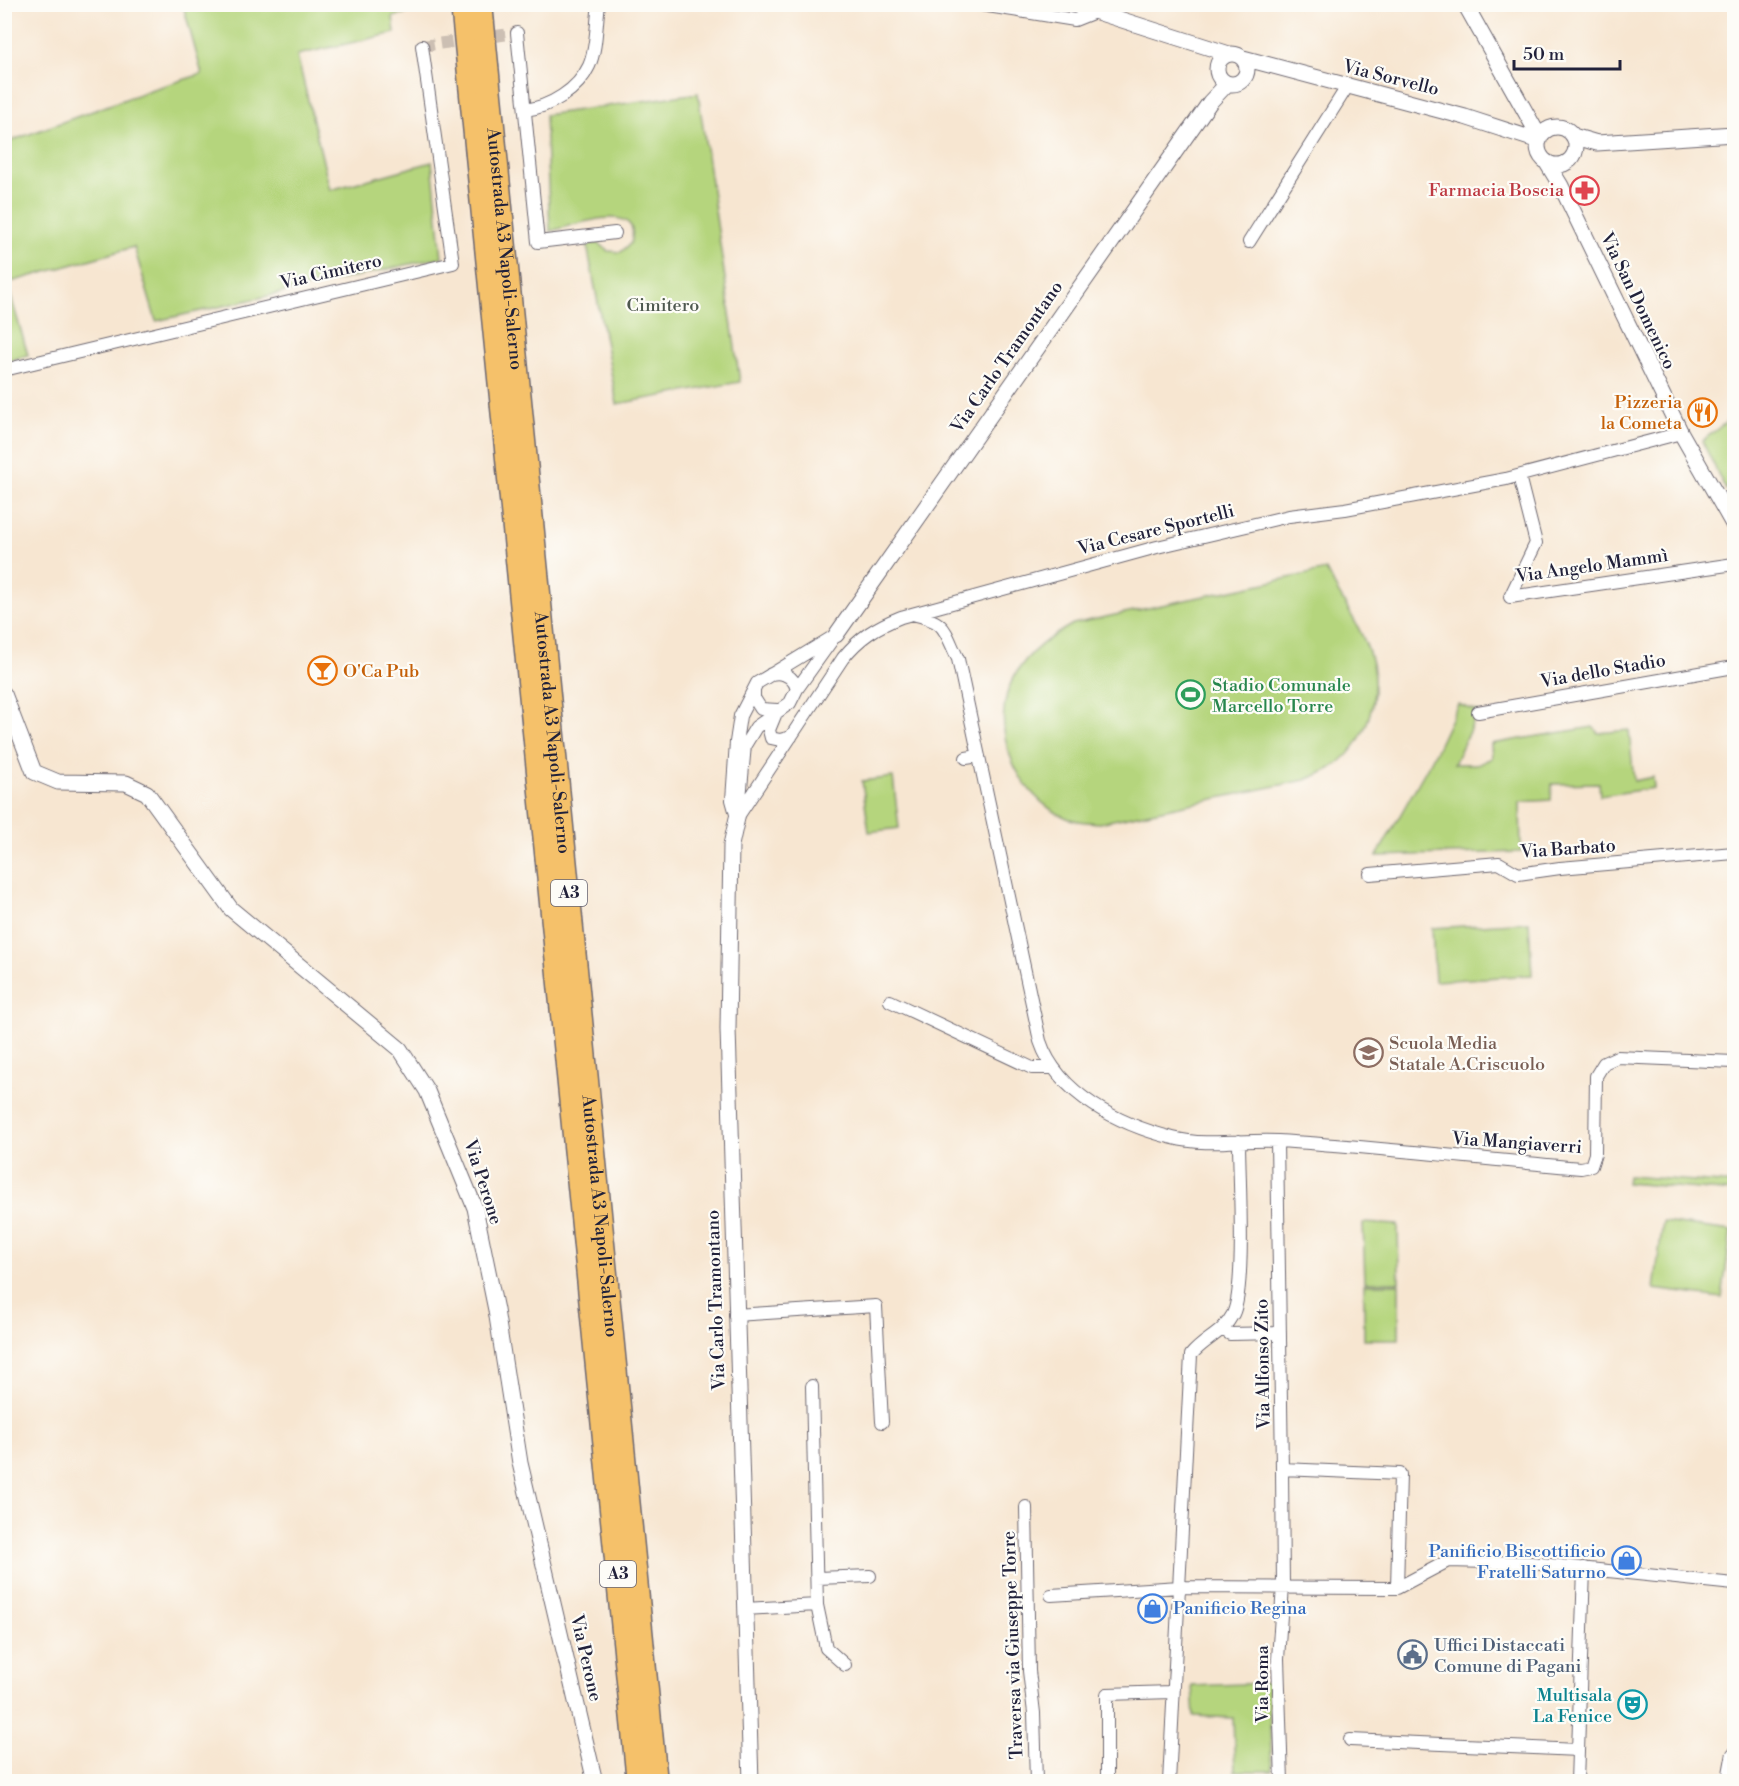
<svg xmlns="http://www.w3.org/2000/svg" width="1739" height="1786" font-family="'Libre Bodoni',serif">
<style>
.green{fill:#b5d57d;stroke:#6c7c5c;stroke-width:1.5}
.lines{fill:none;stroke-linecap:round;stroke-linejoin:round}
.minor-tunnel{stroke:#ccbfb3;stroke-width:12;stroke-dasharray:12 6;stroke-linecap:butt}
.minor-casing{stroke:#6d6770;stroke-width:14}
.tertiary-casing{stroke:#6d6770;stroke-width:17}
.motorway-casing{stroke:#6d6770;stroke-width:25}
.minor{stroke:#fff;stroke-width:12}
.tertiary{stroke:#fff;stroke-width:15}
.motorway{stroke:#f5c16b;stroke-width:22}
.labels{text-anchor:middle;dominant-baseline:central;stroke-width:4.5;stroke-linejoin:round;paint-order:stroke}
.shield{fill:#fdfcf7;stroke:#646373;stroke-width:1.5}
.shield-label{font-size:16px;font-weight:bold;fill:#22223b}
.street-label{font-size:18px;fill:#22223b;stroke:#fdfcf7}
.health-label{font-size:18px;fill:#be3a42;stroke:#fdfcf7;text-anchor:end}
.park-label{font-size:18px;fill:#4e584f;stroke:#fdfcf7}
.food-label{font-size:18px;fill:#c56008;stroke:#fdfcf7;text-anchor:end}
.leisure-label{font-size:18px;fill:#27864d;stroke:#fdfcf7;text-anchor:start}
.education-label{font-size:18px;fill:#785e54;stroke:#fdfcf7;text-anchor:start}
.shop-label{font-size:18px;fill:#366cbe;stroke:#fdfcf7;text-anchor:end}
.service-label{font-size:18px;fill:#4e5e75;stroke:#fdfcf7;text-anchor:start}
.culture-label{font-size:18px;fill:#0d838f;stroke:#fdfcf7;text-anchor:end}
</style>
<rect width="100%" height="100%" fill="#fdfcf7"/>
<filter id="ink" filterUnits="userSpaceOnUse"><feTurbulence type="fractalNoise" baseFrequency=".0167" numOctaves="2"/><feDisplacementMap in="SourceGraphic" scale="12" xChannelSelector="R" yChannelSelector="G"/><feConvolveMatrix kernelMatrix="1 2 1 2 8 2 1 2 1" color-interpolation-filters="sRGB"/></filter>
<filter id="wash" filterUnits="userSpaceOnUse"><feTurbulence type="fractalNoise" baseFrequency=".008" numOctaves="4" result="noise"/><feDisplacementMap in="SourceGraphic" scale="24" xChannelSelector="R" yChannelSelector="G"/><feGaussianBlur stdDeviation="1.35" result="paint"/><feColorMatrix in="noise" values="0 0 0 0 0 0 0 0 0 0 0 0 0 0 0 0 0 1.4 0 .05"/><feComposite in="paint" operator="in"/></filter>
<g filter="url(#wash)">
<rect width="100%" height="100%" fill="#f7e6d1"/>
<path class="green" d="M183,5h251l-41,12 2,16 -98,22 33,135 102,-28 10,95 -286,64 -22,-74 -127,36 21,72 -23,7v-219l148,-54 49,-15z
M698,93l42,289 -123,22 -30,-159 12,-2 9,8 13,1 10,-9c13,-45 -62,-16 -81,-12l-5,-116z
M1734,416v62l-8,12 -24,-49z
M1326,570c12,25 37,60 44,86 12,40 -3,90 -40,113 -8,4 -17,8 -25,11l-206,43c-10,-1 -22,-1 -32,-5 -52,-22 -81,-93 -52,-143 14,-24 35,-38 58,-51z
M1458,704l20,8 -24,52h25l13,-6 -1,-14 102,-17 5,6 31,-3 5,51 19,-4 1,11 -54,8 -1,-13 -47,1 -1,16 -31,2 1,50 -144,4 55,-97z
M893,777l6,51 -30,4 -7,-51z
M1529,922l3,53 -97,6 -3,-53z
M1628,1176l106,8v8l-107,-9z
M1663,1222l68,9 -9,67 -68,-9z
M1363,1223l35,2 1,57h-34z
M1364,1284h35v55h-35z
M1268,1683l4,88h-37l-2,-53 -39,-2 -2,-30z"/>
</g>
<g filter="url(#ink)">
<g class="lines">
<path class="minor-tunnel" d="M422,46l95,-13"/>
<defs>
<path id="minor" d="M975,4l100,16 20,-8
M517,33l21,209 77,-9
M525,110c25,-3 53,-20 64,-44 8,-17 7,-43 10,-62
M1249,242l98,-155
M4,370l449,-107 -31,-217
M1510,597l224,-33
M1510,597l26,-54 -17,-67
M912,614c35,8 31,14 46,45l82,382c18,54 81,84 133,97 34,9 70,1 105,3 101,6 202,18 303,27l10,-2 4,-12 1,-78 8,-13 13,-6 117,5
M771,674c13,-3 22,2 26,15
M754,691v7l7,11 16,1
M1478,712l256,-45
M776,713l-7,17 2,8 9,2 11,-3
M966,758l13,-2
M740,799l5,-54 11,-18 34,-24 7,-14 35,-49
M737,818l106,-160c17,-21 33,-31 58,-41l256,-70 132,-31 56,-7 161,-30 175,-46
M737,818l-5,-18 4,-58 4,-26 17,-33 79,-48
M1370,874l129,-11 19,11 42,-6 174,-15
M890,1001l142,67h20
M1277,1141l5,328 1,117 -5,73 4,123
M735,1315l141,-9 6,116
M1223,1329l7,5 50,-1
M812,1386l5,219 9,43 19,17
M1282,1469l118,5 -3,114
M1026,1507l3,164 5,42 2,69
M817,1578l53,-2
M1051,1595l129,-8 217,1 51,-27 83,2 203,21
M745,1609l72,-4
M1350,1740l228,10
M1107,1782v-88l65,-2
M1169,1782l22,-427c14,-17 31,-20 42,-41 13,-27 6,-137 6,-173
M1577,1782l7,-214"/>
<path id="tertiary" d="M1072,4l157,50
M1465,4l75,134
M1217 69a15 15 0 1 1 30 0a15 15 0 1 1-30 0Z
M1243,58l222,59 74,24
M1538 146a19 19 0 1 1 38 0a19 19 0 1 1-38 0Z
M1573,136l24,7 137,-9
M1547,163l14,23 120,247 53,93
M836,635l374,-533 17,-18
M4,694l30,78 24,10 68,1 21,10 84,116 169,140 27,42 48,117 21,102 24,153 75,319
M737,818l-6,27 -3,184 23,753
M1729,1782l5,-27"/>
<g id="motorway">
<path d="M462,4l176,1778"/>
<path id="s1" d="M481,4l175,1778"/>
</g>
</defs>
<use href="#minor" class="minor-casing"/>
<use href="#tertiary" class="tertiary-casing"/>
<use href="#motorway" class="motorway-casing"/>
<use href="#minor" class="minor"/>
<use href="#tertiary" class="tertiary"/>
<use href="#motorway" class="motorway"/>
</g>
</g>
<defs>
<symbol id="pharmacy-ring" viewBox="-11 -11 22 22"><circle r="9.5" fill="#fdfcf7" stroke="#e0444e" stroke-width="1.5"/><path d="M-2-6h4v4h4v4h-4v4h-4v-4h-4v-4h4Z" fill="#e0444e"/></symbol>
<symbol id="restaurant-ring" viewBox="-11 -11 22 22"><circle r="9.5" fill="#fdfcf7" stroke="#e8710a" stroke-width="1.5"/><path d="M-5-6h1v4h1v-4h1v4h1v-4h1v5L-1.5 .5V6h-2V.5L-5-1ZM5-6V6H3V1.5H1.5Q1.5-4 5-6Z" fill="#e8710a"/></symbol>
<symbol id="bar-ring" viewBox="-11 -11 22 22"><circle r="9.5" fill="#fdfcf7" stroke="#e8710a" stroke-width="1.5"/><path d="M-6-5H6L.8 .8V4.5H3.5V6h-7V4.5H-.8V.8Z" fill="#e8710a"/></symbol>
<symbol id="stadium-ring" viewBox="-11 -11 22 22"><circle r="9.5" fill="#fdfcf7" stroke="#2e9e5b" stroke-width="1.5"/><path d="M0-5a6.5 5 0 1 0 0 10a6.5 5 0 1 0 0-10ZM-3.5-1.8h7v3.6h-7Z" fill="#2e9e5b"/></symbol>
<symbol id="school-ring" viewBox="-11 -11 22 22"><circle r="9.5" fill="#fdfcf7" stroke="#8d6e63" stroke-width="1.5"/><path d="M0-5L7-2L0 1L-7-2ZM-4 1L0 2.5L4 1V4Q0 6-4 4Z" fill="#8d6e63"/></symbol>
<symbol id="shop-ring" viewBox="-11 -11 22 22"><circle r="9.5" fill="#fdfcf7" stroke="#3f7fe0" stroke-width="1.5"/><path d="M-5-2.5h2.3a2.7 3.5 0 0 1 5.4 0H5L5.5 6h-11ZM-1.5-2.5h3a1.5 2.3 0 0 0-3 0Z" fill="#3f7fe0"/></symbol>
<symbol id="civic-ring" viewBox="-11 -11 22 22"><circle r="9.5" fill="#fdfcf7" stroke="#5c6f8a" stroke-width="1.5"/><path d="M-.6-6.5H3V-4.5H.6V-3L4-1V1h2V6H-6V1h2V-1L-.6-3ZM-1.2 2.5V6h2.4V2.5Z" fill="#5c6f8a"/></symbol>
<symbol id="theatre-ring" viewBox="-11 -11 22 22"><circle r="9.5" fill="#fdfcf7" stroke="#0f9aa8" stroke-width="1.5"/><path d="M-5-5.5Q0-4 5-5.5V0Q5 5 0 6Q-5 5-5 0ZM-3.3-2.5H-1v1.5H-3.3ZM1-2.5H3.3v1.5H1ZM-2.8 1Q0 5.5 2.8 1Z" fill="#0f9aa8"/></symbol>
</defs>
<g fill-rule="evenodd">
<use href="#pharmacy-ring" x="1568" y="174" width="33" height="33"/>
<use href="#restaurant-ring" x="1686" y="396" width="33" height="33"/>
<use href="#bar-ring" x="306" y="654" width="33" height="33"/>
<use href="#stadium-ring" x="1174" y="678" width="33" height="33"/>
<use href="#school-ring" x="1352" y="1036" width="33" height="33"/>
<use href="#shop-ring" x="1610" y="1544" width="33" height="33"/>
<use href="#shop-ring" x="1136" y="1592" width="33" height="33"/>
<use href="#civic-ring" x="1396" y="1638" width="33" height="33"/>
<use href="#theatre-ring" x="1616" y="1688" width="33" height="33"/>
</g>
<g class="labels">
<g class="shield">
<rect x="551" y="880" width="36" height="26" rx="4.5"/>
<rect x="600" y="1561" width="36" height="26" rx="4.5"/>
</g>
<g class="shield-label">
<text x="569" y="893">A3</text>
<text x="618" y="1574">A3</text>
</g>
<g class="street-label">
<text transform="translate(1391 78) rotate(14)">Via Sorvello</text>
<text stroke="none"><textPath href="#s1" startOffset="246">Autostrada A3 Napoli-Salerno</textPath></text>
<text transform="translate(331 272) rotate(-13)">Via Cimitero</text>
<text transform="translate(1638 301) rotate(64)">Via San Domenico</text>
<text transform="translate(1007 357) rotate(-55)">Via Carlo Tramontano</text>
<text transform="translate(1156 530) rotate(-14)">Via Cesare Sportelli</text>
<text transform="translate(1592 566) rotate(-8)">Via Angelo Mammì</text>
<text transform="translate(1603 671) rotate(-10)">Via dello Stadio</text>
<text stroke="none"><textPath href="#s1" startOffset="732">Autostrada A3 Napoli-Salerno</textPath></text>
<text transform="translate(1568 849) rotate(-4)">Via Barbato</text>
<text transform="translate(1517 1143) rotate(4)">Via Mangiaverri</text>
<text transform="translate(483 1182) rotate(72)">Via Perone</text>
<text stroke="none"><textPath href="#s1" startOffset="1218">Autostrada A3 Napoli-Salerno</textPath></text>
<text transform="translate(716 1300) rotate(-92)">Via Carlo Tramontano</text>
<text transform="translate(1263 1364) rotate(-91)">Via Alfonso Zito</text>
<text transform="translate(1013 1645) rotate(-92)">Traversa via Giuseppe Torre</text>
<text transform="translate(586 1658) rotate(77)">Via Perone</text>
<text transform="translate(1262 1684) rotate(-90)">Via Roma</text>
</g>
<g class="health-label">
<text x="1564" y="190">Farmacia Boscia</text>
</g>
<g class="park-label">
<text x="663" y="305">Cimitero</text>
</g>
<g class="food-label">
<text x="1682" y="402">Pizzeria<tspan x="1682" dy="21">la Cometa</tspan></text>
<text x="343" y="671" text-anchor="start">O'Ca Pub</text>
</g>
<g class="leisure-label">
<text x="1212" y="685">Stadio Comunale<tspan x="1212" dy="21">Marcello Torre</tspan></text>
</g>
<g class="education-label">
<text x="1389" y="1043">Scuola Media<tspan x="1389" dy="21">Statale A.Criscuolo</tspan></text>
</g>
<g class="shop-label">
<text x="1606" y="1551">Panificio Biscottificio<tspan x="1606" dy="21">Fratelli Saturno</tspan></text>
<text x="1173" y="1608" text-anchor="start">Panificio Regina</text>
</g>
<g class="service-label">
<text x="1434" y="1645">Uffici Distaccati<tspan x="1434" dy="21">Comune di Pagani</tspan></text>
</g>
<g class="culture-label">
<text x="1612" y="1695">Multisala<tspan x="1612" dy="21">La Fenice</tspan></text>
</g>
</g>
<rect width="1739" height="1786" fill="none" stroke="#fdfcf7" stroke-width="24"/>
<path d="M1514 60v9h106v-9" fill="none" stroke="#22223b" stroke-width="3"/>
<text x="1523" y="60" font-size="18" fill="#22223b" stroke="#fdfcf7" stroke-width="4.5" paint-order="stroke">50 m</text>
</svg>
